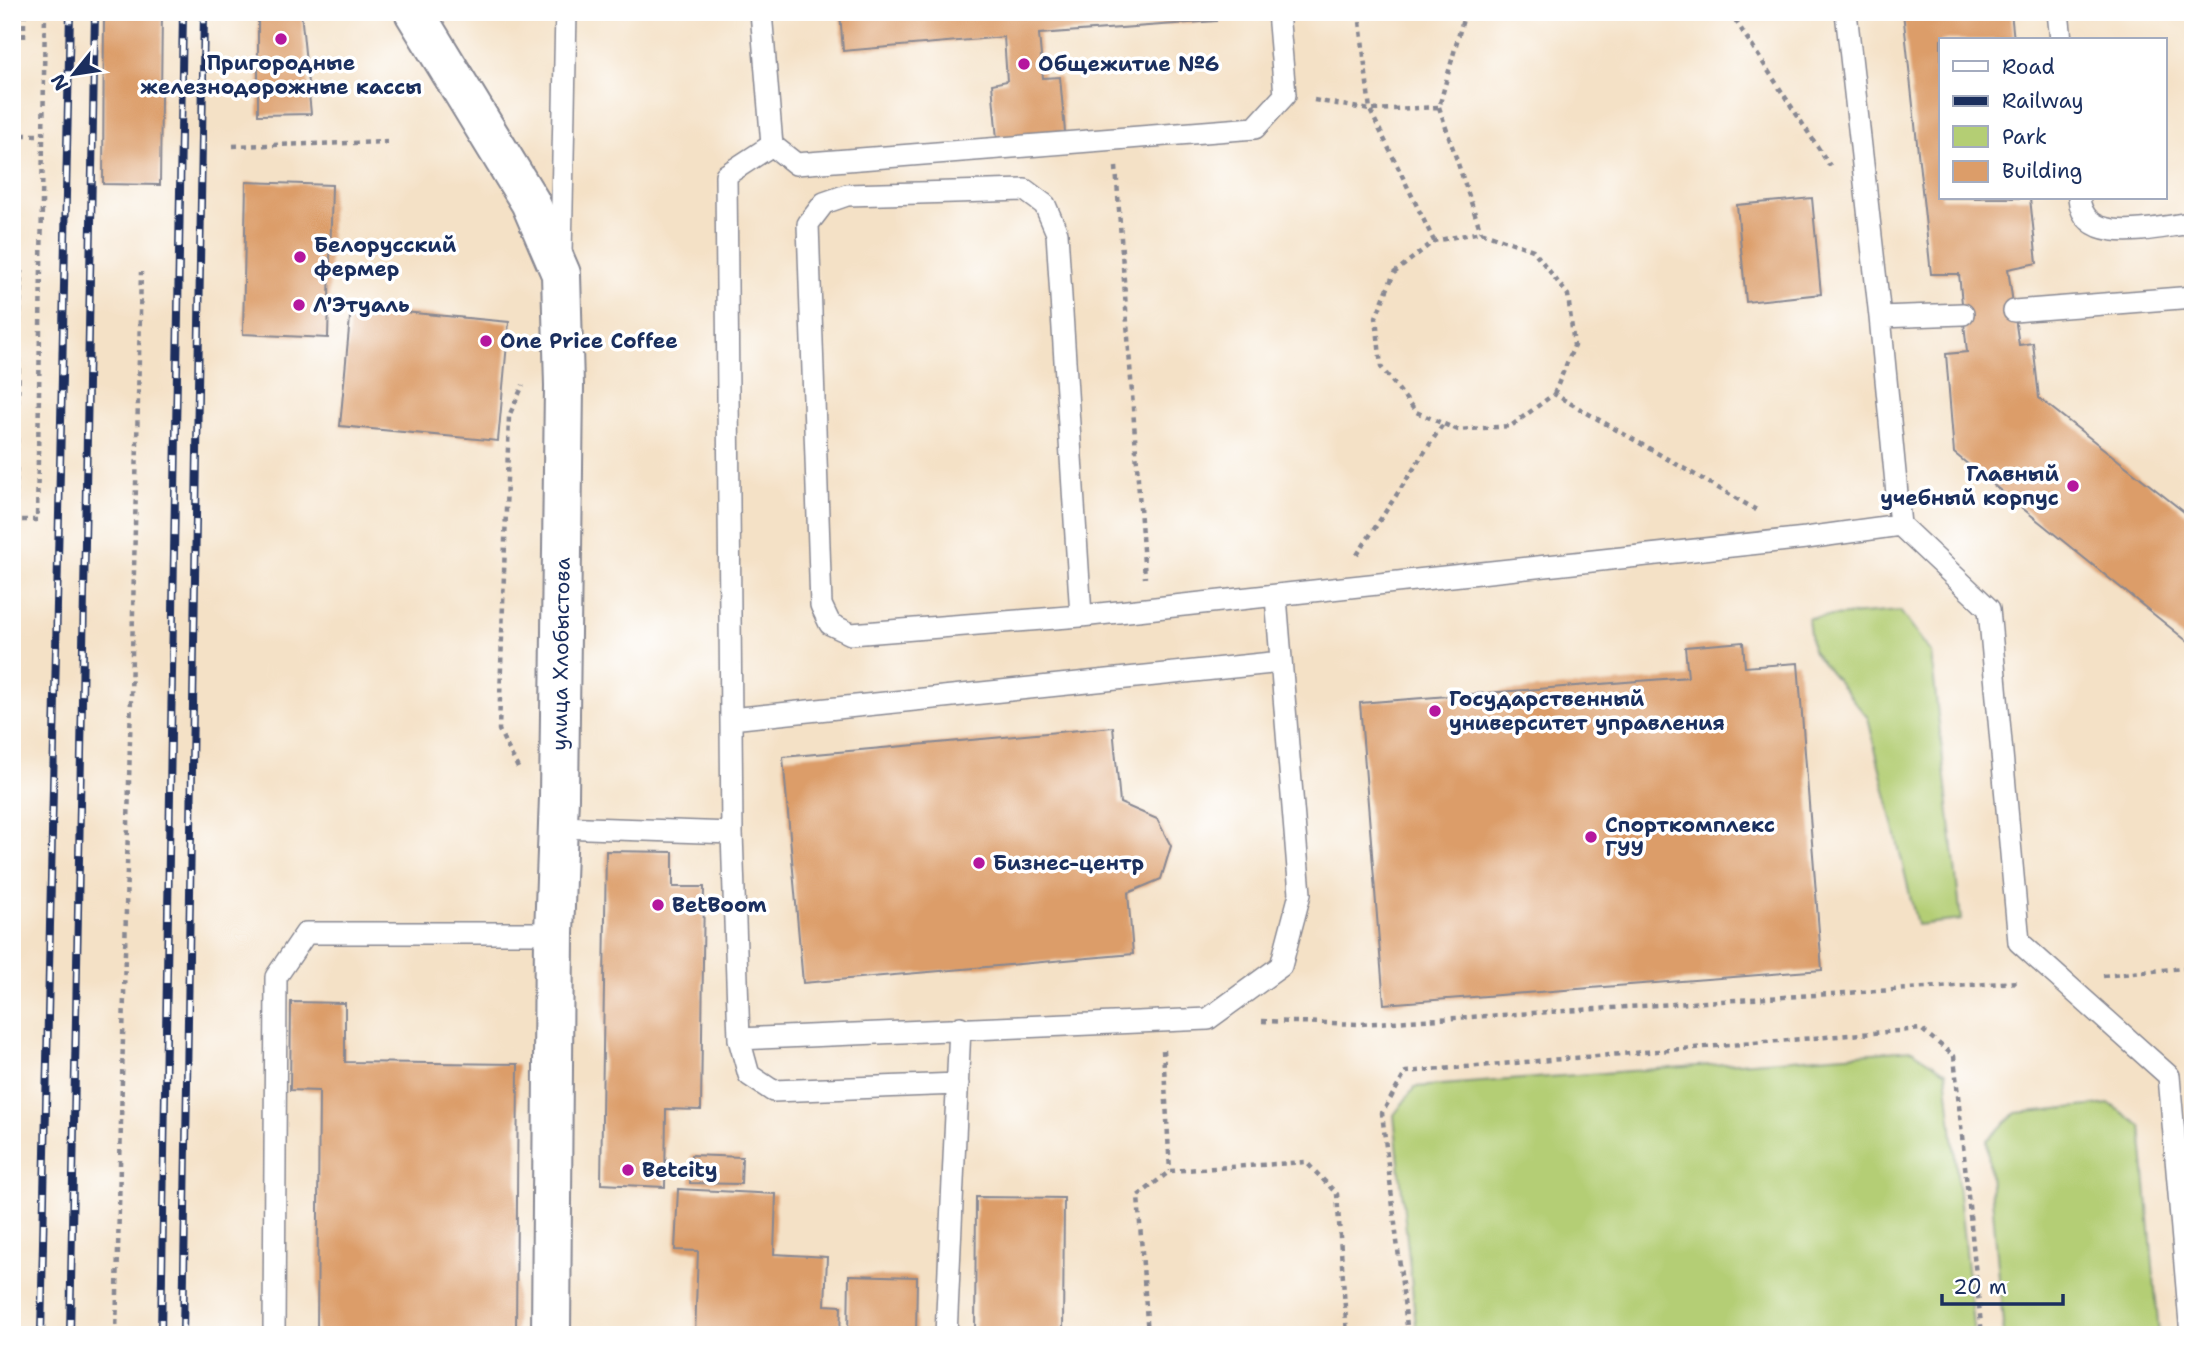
<svg xmlns="http://www.w3.org/2000/svg" width="2205" height="1347" font-family="'Shantell Sans',sans-serif">
<style>
.green{fill:#b4ce74;stroke:#687e69;stroke-width:2}
.building{fill:#dc9d69}
.lines{fill:none;stroke-linecap:round;stroke-linejoin:round}
.lane-casing{stroke:#888892;stroke-width:24}
.street-casing{stroke:#888892;stroke-width:42}
.path{stroke:#888892;stroke-width:4.5;stroke-dasharray:5 5;stroke-linecap:butt}
.lane{stroke:#fff;stroke-width:21}
.street{stroke:#fff;stroke-width:38}
.rail-casing{stroke:#1b2f5e;stroke-width:8}
.rail{stroke:#fff;stroke-width:5;stroke-dasharray:16;stroke-linecap:butt}
.poi-dot{fill:#b5179e;stroke:#fff;stroke-width:2.5}
.labels{text-anchor:middle;dominant-baseline:central;stroke-width:7;stroke-linejoin:round;paint-order:stroke}
.poi-label{font-size:21px;font-weight:bold;fill:#1b2f5e;stroke:#fff;text-anchor:start}
.street-label{font-size:21px;fill:#1b2f5e;stroke:#fff}
</style>
<rect width="100%" height="100%" fill="#fff"/>
<filter id="ink" filterUnits="userSpaceOnUse"><feTurbulence type="fractalNoise" baseFrequency=".0143" numOctaves="2"/><feDisplacementMap in="SourceGraphic" scale="14" xChannelSelector="R" yChannelSelector="G"/><feConvolveMatrix kernelMatrix="1 2 1 2 8 2 1 2 1" color-interpolation-filters="sRGB"/></filter>
<filter id="wash" filterUnits="userSpaceOnUse"><feTurbulence type="fractalNoise" baseFrequency=".00686" numOctaves="4" result="noise"/><feDisplacementMap in="SourceGraphic" scale="28" xChannelSelector="R" yChannelSelector="G"/><feGaussianBlur stdDeviation="1.57" result="paint"/><feColorMatrix in="noise" values="0 0 0 0 0 0 0 0 0 0 0 0 0 0 0 0 0 1.4 0 .05"/><feComposite in="paint" operator="in"/></filter>
<g filter="url(#wash)">
<rect width="100%" height="100%" fill="#f4e1c6"/>
<path class="green" d="M1900,611l31,42 30,267 -44,5 -49,-207 -56,-68 -4,-32z
M1912,1050l34,22 28,263h-557l-23,-220 21,-28z
M2110,1104l31,22 18,209h-155l-17,-195 29,-27z"/>
<g id="blocks">
<path class="building" d="M104,12h58l-2,173 -57,-1z
M258,12h43l10,102 -53,1z
M840,12h375l1,9 -177,13 4,44 17,-1 5,55 -68,7 -5,-55 15,-3 -3,-44 -161,14z
M1903,12h108l3,28h-73v158h89l7,65 -29,6 11,76 14,-2 6,55 154,121v127l-239,-193 -8,-99 21,-2 -8,-78h-28z
M246,182l86,3 -4,153 -85,-4z
M1812,198l9,96 -75,8 -9,-97z
M351,307l158,15 -11,119 -158,-15z
M1743,642l2,25 53,-4 24,307 -438,34 -24,-301 328,-26 -3,-30z
M1113,727l7,76 37,16 14,27 -10,33 -33,14 5,61 -330,29 -20,-226z
M606,851l67,1v35h31l-3,223 -35,-1 -1,78 -64,-3z
M291,1002l54,1v59l173,2 -2,271h-199l2,-244 -29,-1z
M691,1155l51,2 -1,27 -51,-1z
M678,1189l98,5 -2,60 53,3 -2,48 16,1 -1,29h-145l3,-84 -23,-1z
M976,1197l88,1 -1,137h-88z
M849,1275l68,2 -1,58h-68z"/>
</g>
</g>
<g filter="url(#ink)">
<use href="#blocks" fill-opacity="0" stroke="#888892" stroke-width="2"/>
<g class="lines">
<defs>
<path id="lane" d="M761,12l11,133 24,19 459,-36 30,-33 -7,-83
M1846,12l34,305
M2058,12l3,28
M772,145l-46,30 6,658 7,206 469,-20 73,-53 19,-72 -24,-297
M1025,190l20,15 12,28 24,383 -230,18 -21,-10 -9,-19 -13,-381 16,-21 23,-8z
M2079,198c5,51 79,28 114,25
M561,254l5,-242
M2014,311l179,-14
M1900,525l89,84 30,333 150,134 22,259
M1081,616l725,-78 94,-13 -20,-208 83,-3
M731,719l550,-57
M558,827l174,6
M739,1039l10,36 24,16 185,-7
M274,1335l2,-358 30,-44h248
M946,1335l14,-308"/>
<path id="street" d="M414,12l116,190 31,72 3,112 -5,411 -5,136 -3,402"/>
</defs>
<use href="#lane" class="lane-casing"/>
<use href="#street" class="street-casing"/>
<path class="path" d="M1359,12l11,98 64,131
M1730,12l100,154
M24,38v-26
M1314,100l56,10 69,-3 26,-95
M1439,107l42,125
M12,135h30
M233,146l158,-4
M1116,167l29,411
M1554,394l20,-48 -6,-51 -35,-45 -52,-18 -47,9 -40,32 -18,44 5,50 35,45 42,18 53,-4 43,-32 206,118
M12,520h25l8,-508
M1357,555l86,-131
M518,768l-19,-38 10,-314 14,-31
M12,893l4,-405 5,-217
M2103,976l90,-9
M1262,1021l99,3 657,-42
M1163,1050l7,121
M116,1335l25,-1063
M1148,1335l-10,-139 32,-25 136,-9 31,32 10,141
M1408,1335l-26,-222 24,-41 515,-43 33,27 28,279"/>
<use href="#lane" class="lane"/>
<use href="#street" class="street"/>
<defs>
<path id="rail" d="M41,1335l29,-1323
M70,1335l25,-1323
M161,1335l22,-1323
M183,1335l21,-1323"/>
</defs>
<use href="#rail" class="rail-casing"/>
<use href="#rail" class="rail"/>
</g>
</g>
<g class="poi-dot">
<circle cx="281" cy="39" r="7"/>
<circle cx="1024" cy="64" r="7"/>
<circle cx="300" cy="257" r="7"/>
<circle cx="299" cy="305" r="7"/>
<circle cx="486" cy="341" r="7"/>
<circle cx="2073" cy="486" r="7"/>
<circle cx="1435" cy="711" r="7"/>
<circle cx="1591" cy="837" r="7"/>
<circle cx="979" cy="863" r="7"/>
<circle cx="658" cy="905" r="7"/>
<circle cx="628" cy="1170" r="7"/>
</g>
<g class="labels">
<g class="poi-label">
<text x="281" y="63" text-anchor="middle">Пригородные<tspan x="281" dy="24">железнодорожные кассы</tspan></text>
<text x="1038" y="64">Общежитие №6</text>
<text x="314" y="245">Белорусский<tspan x="314" dy="24">фермер</tspan></text>
<text x="313" y="305">Л'Этуаль</text>
<text x="500" y="341">One Price Coffee</text>
<text x="2059" y="474" text-anchor="end">Главный<tspan x="2059" dy="24">учебный корпус</tspan></text>
<text x="1449" y="699">Государственный<tspan x="1449" dy="24">университет управления</tspan></text>
<text x="1605" y="825">Спорткомплекс<tspan x="1605" dy="24">ГУУ</tspan></text>
<text x="993" y="863">Бизнес-центр</text>
<text x="672" y="905">BetBoom</text>
<text x="642" y="1170">Betcity</text>
</g>
<g class="street-label">
<text transform="translate(561 654) rotate(-89)">улица Хлобыстова</text>
</g>
</g>
<rect width="2205" height="1347" fill="none" stroke="#fff" stroke-width="42"/>
<rect x="1939" y="38" width="228" height="161" fill="#ffffff" stroke="#a4acbf" stroke-width="2"/>
<rect x="1953" y="61" width="35" height="10" fill="#ffffff" stroke="#a4acbf" stroke-width="2"/>
<text x="2002" y="74" font-size="21" fill="#1b2f5e">Road</text>
<rect x="1953" y="96" width="35" height="10" fill="#1b2f5e" stroke="#a4acbf" stroke-width="2"/>
<text x="2002" y="108" font-size="21" fill="#1b2f5e">Railway</text>
<rect x="1953" y="126" width="35" height="21" fill="#b4ce74" stroke="#a4acbf" stroke-width="2"/>
<text x="2002" y="144" font-size="21" fill="#1b2f5e">Park</text>
<rect x="1953" y="161" width="35" height="21" fill="#dc9d69" stroke="#a4acbf" stroke-width="2"/>
<text x="2002" y="178" font-size="21" fill="#1b2f5e">Building</text>
<g transform="translate(74 74) rotate(240)" stroke="#ffffff" stroke-width="5" paint-order="stroke">
<path d="M0-5L12 26L0 18L-12 26Z" fill="#1b2f5e"/>
<text y="-10" font-size="19" font-weight="bold" text-anchor="middle" fill="#1b2f5e">N</text>
</g>
<path d="M1942 1294v10h121v-10" fill="none" stroke="#1b2f5e" stroke-width="3.5"/>
<text x="1953" y="1294" font-size="21" fill="#1b2f5e" stroke="#ffffff" stroke-width="5" paint-order="stroke">20 m</text>
</svg>
